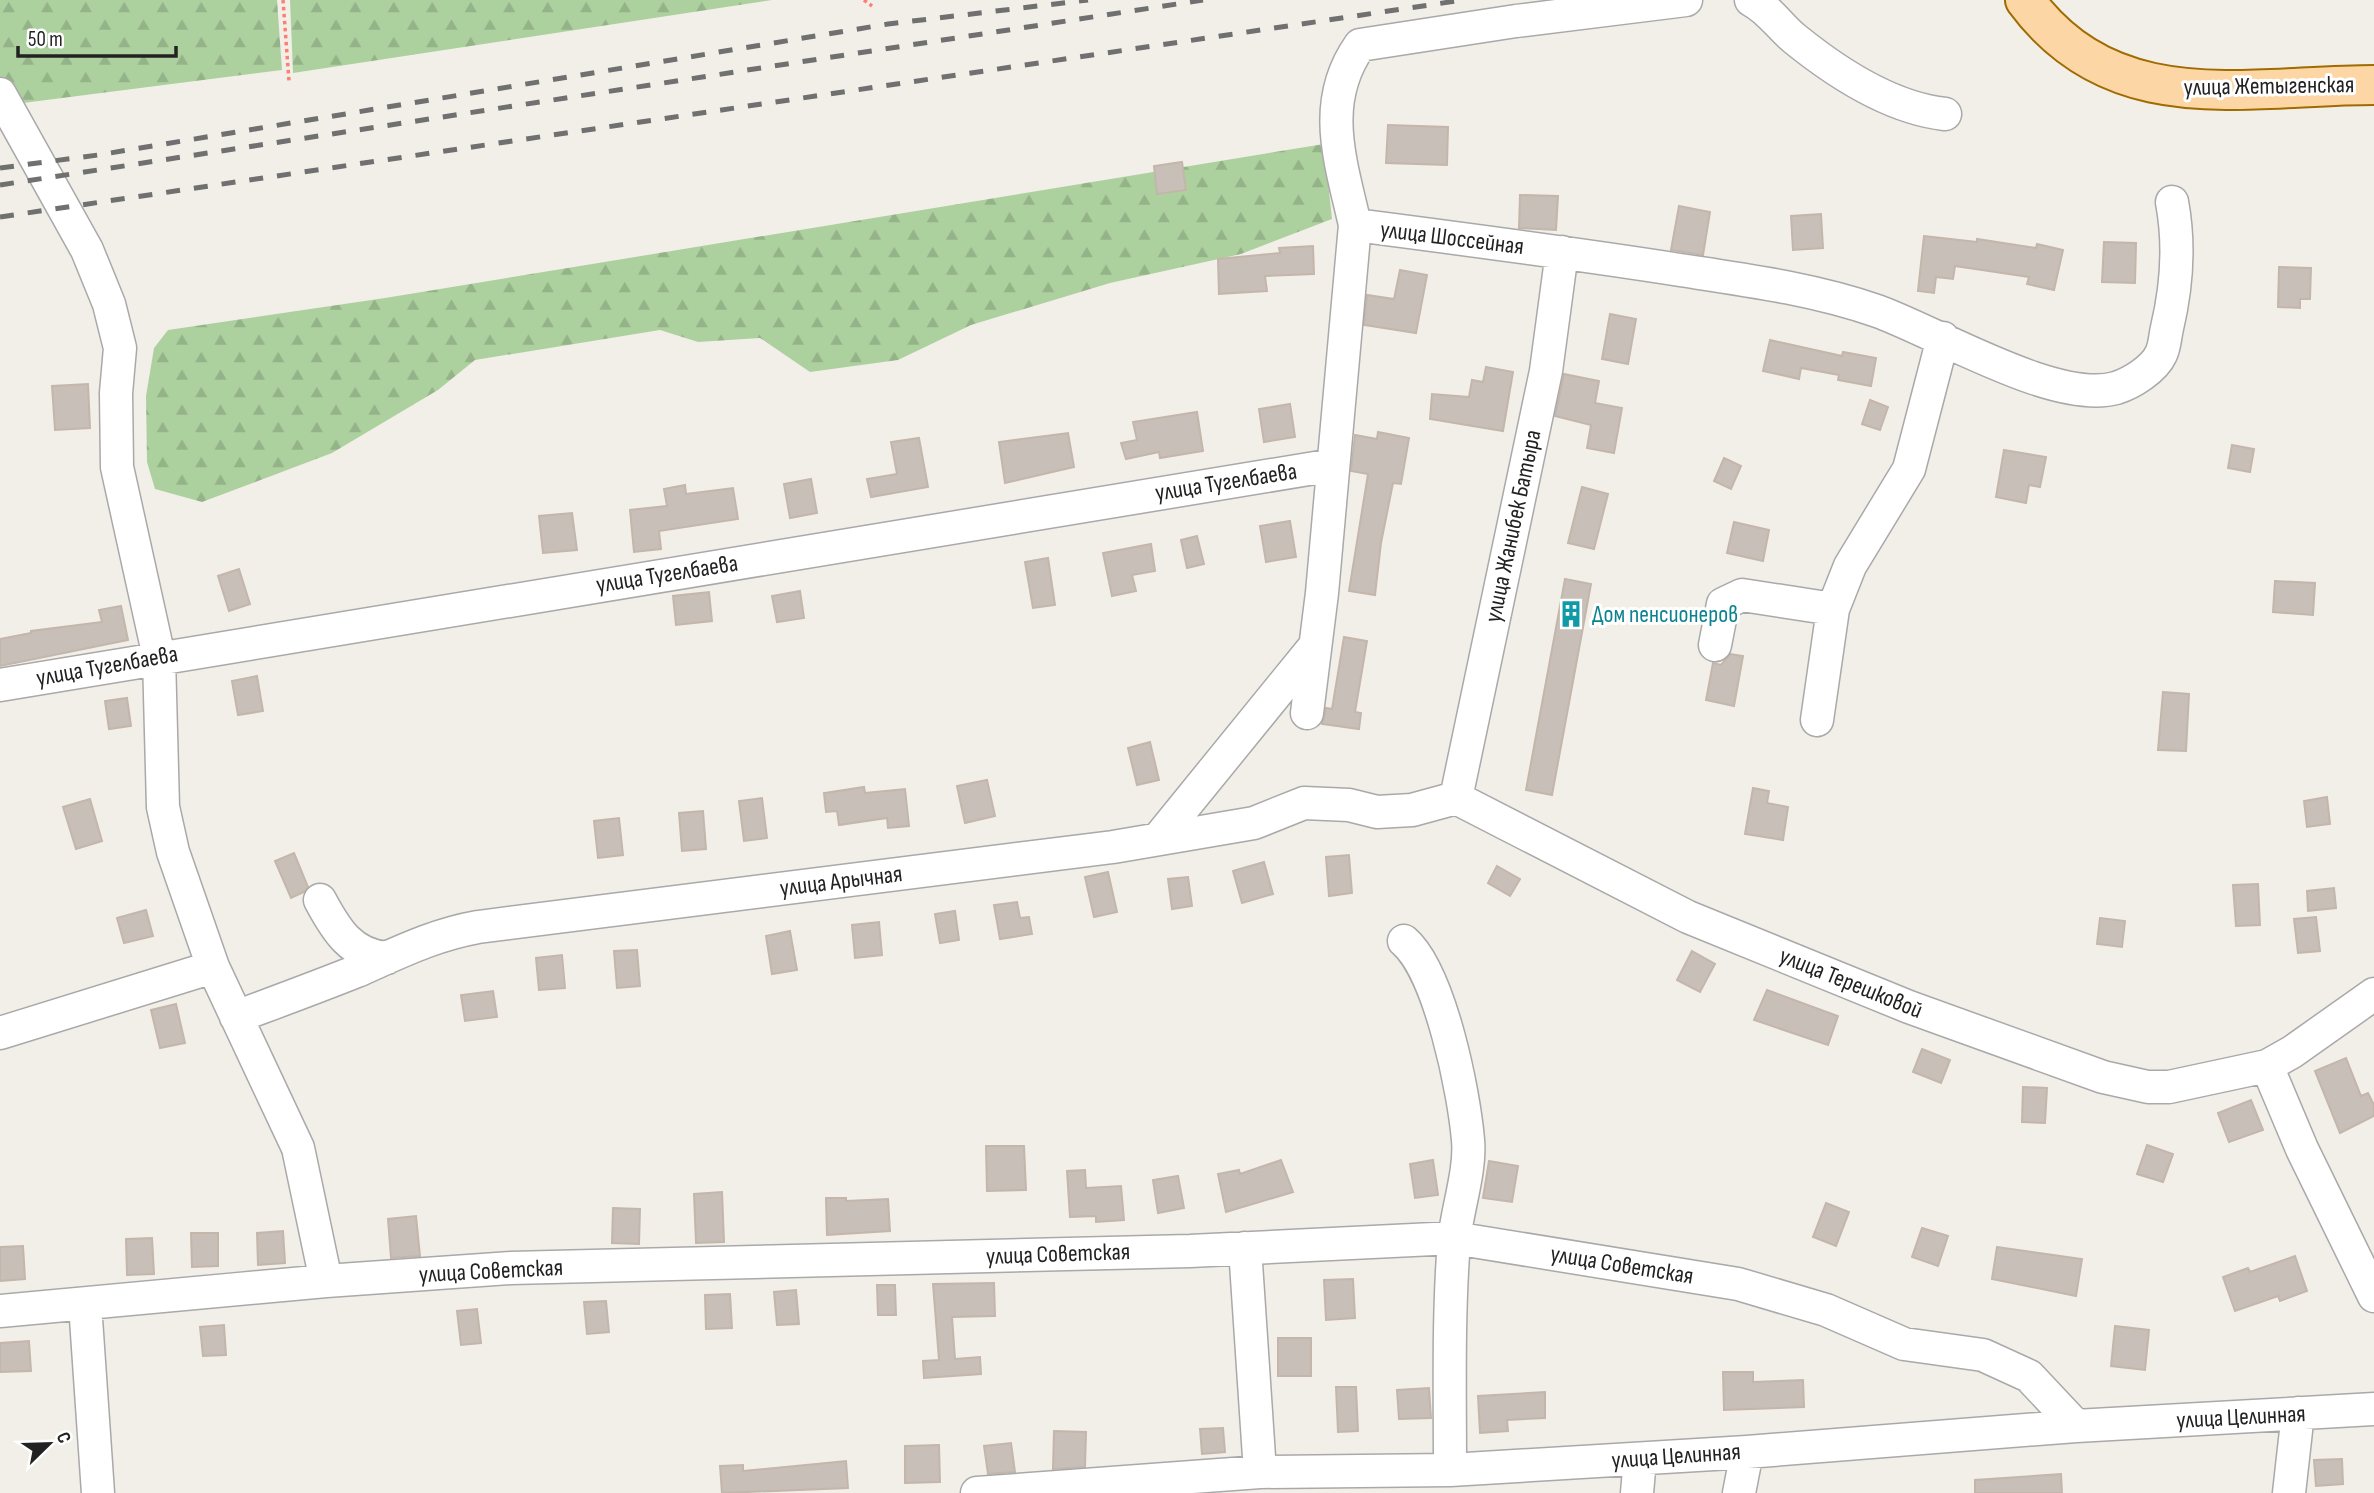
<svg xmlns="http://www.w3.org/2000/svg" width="2374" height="1493" font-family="'Sofia Sans Condensed',sans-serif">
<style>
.forest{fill:url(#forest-firs)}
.building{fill:#c7bfb8;stroke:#c4b6ab;stroke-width:2}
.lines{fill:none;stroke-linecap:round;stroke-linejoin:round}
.minor-casing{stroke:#a9a9a9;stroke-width:35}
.major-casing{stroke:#a06b00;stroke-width:42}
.path{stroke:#fa8072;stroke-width:3.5;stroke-dasharray:3.5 3.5;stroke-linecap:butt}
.minor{stroke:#fff;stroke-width:32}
.major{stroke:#fcd6a4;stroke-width:38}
.rail{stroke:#707070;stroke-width:5;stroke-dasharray:14 14;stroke-linecap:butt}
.labels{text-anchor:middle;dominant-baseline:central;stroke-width:6;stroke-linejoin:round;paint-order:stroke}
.street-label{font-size:24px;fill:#222;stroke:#fff}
.culture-label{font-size:24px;fill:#0d838f;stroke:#fff;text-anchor:start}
</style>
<defs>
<pattern id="forest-firs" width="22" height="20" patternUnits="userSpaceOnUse" patternTransform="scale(1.75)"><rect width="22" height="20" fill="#add19e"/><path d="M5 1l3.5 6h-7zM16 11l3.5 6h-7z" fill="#95b388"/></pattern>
</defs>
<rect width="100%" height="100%" fill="#f2efe9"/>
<path class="forest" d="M0,0h277l5,70 -267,34 -15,-26z
M290,0h482l-479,73z
M1324,144l8,75 -91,35 -131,29 -139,42 -73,35 -88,12 -50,-34 -62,4 -38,-12 -185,30 -37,30 -106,63 -130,49 -47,-13 -8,-27 -1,-66 8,-48 14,-18 217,-32z"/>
<path class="building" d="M1388,125l60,2 -1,38 -61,-2z
M1182,162l4,28 -29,4 -3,-28z
M1520,195l38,1 -2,34 -37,-2z
M1679,206l31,6 -7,43 -32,-5z
M1821,214l2,34 -30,2 -2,-34z
M1924,236l53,6v-3l59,9 1,-4 26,6 -9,40 -27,-6 2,-7 -74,-11 -2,13 -17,-2 -2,16 -16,-2z
M2104,242l32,1 -1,40 -33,-1z
M1313,246l1,28 -49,2 2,15 -48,3 -1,-35 62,-6 -1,-5z
M2279,267l32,1 -1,31h-10v9l-22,-1z
M1400,270l27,5 -11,58 -52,-8 3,-30 27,4z
M1610,314l26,5 -8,45 -26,-5z
M1770,340l72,16 1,-4 33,6 -5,28 -33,-6 1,-5 -38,-7 -2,11 -36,-8z
M1486,367l27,5 -10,59 -73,-12 2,-25 37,3 3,-17 11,2z
M1564,374l35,7 -4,22 27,5 -8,45 -27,-5 4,-23 -36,-9z
M88,384l2,44 -35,2 -3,-44z
M1870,400l18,7 -8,23 -18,-6z
M1290,404l5,33 -31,5 -5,-33z
M1197,412l6,39 -43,7 -1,-6 -33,7 -5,-16 16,-3 -4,-18z
M1378,432l31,6 -8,46 -8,-1 -12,60 -6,52 -26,-4 19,-117 -17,-3 4,-36 22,4z
M1068,433l6,34 -69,16 -6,-41z
M919,438l9,49 -57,10 -4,-18 30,-5 -6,-32z
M2232,445l22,4 -4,23 -22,-4z
M2004,450l42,7 -6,30 -11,-2 -3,18 -30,-6z
M1724,458l17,8 -10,23 -17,-8z
M811,479l6,34 -27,5 -6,-34z
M685,485l1,9 47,-6 5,31 -79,12 2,18 -27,3 -4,-42 37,-4 -3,-17z
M1582,487l26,7 -14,55 -26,-6z
M572,513l5,37 -34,3 -4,-37z
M1290,521l6,36 -30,5 -6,-36z
M1734,522l35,8 -6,31 -36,-8z
M1197,536l7,28 -17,4 -6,-28z
M1151,544l4,27 -23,4 4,16 -24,5 -9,-43z
M1048,558l7,47 -22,3 -8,-46z
M239,569l11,35 -21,7 -11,-35z
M1565,579l26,5 -39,211 -26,-5z
M2275,581l40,2 -2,32 -40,-3z
M800,591l4,27 -27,4 -5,-26z
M709,592l3,29 -36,4 -3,-29z
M121,606l7,34 -128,26v-27l31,-6v-2l71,-9 -3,-12z
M1344,637l23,4 -12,71 6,1 -2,16 -37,-5 4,-16 6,1z
M1730,654l13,2 -9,50 -28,-6 7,-37 8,2z
M257,676l6,35 -25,4 -6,-34z
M2163,692l26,2 -3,57 -28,-1z
M127,698l4,28 -22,3 -4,-28z
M1150,742l9,38 -22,5 -9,-37z
M987,780l8,36 -30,7 -8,-37z
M864,787l1,6 40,-4 4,37 -21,2 -1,-10 -48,7 -2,-14 -11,1 -2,-19z
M1753,788l16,3 -2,12 21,4 -5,33 -38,-6z
M2327,797l3,27 -23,3 -3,-26z
M762,798l5,40 -23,3 -5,-40z
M90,799l12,42 -26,8 -13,-42z
M703,811l3,38 -24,2 -3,-38z
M619,818l4,37 -25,3 -4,-37z
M294,853l14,34 -4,5 -13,6 -16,-37z
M1349,855l3,38 -23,3 -3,-39z
M1264,862l9,32 -31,9 -9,-32z
M1497,866l23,13 -10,17 -22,-13z
M1108,872l9,40 -23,5 -9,-40z
M1188,877l4,29 -20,3 -4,-30z
M2258,884l2,41 -24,1 -3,-41z
M2334,888l2,20 -28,3 -1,-20z
M1017,902l3,16 9,-1 3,17 -32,5 -6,-34z
M146,910l7,26 -29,7 -7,-25z
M955,911l4,29 -19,3 -5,-29z
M2316,917l4,34 -22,2 -4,-34z
M2100,918l25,3 -3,26 -25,-3z
M879,922l3,33 -27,3 -3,-33z
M790,931l7,39 -25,4 -6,-38z
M637,950l3,36 -23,2 -3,-37z
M1692,951l23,13 -15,28 -23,-12z
M562,955l3,33 -26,2 -3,-32z
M1767,990l71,26 -10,29 -74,-25z
M493,991l4,26 -32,4 -4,-26z
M176,1004l9,39 -25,5 -9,-38z
M1922,1049l28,11 -9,23 -28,-11z
M2346,1058l15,38 7,-3 6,12v11l-34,17 -25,-62z
M2023,1087l24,1 -2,35 -23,-1z
M2251,1100l12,30 -34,12 -11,-29z
M2147,1145l26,9 -10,28 -26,-8z
M986,1146h38l2,44 -39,1z
M1281,1160l12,32 -67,20 -8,-38 21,-4 1,4z
M1433,1160l5,35 -23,3 -5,-34z
M1489,1161l29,5 -6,36 -29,-4z
M1085,1170l1,18 35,-2 3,34 -28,2v-6l-26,1 -3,-46z
M1178,1176l6,32 -26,5 -5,-33z
M722,1192l2,50 -28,1 -2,-49z
M826,1198h20v3l42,-2 2,32 -63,4z
M1826,1203l23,9 -13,34 -23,-9z
M613,1208l27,1 -1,35 -27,-1z
M416,1216l4,40 -29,2 -3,-39z
M1922,1228l26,8 -10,30 -26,-9z
M283,1231l2,32 -27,2 -1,-32z
M191,1233h27v33l-26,1z
M152,1238l2,36 -27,1 -1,-36z
M23,1246l2,33 -25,2v-34z
M1997,1247l85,12 -6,37 -84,-17z
M2295,1256l12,35 -27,10 -2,-5 -43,15 -12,-34 25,-9 2,4z
M1353,1279l2,39 -29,2 -2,-40z
M994,1283l1,33 -43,1 3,42 25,-2 1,17 -57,4 -1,-17 16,-1 -6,-76z
M877,1285h18l1,30h-18z
M796,1290l3,34 -22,1 -3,-33z
M730,1294l2,34 -26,1 -1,-34z
M606,1301l3,31 -22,2 -3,-32z
M477,1309l4,34 -20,2 -4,-34z
M224,1325l2,30 -23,1 -3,-29z
M2115,1326l34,4 -4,40 -34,-4z
M1278,1338h33v38h-33z
M29,1341l2,30 -31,1v-29z
M1723,1372h30v10l50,-2 1,27 -80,3z
M1336,1387h20l2,44 -20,1z
M1429,1388l2,30 -32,1 -2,-29z
M1545,1392v26l-38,2 1,11 -28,2 -2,-37z
M1223,1428l2,24 -23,2 -2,-25z
M1054,1431l32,1 -1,35 -32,2z
M1011,1443l4,29 -27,2 -4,-28z
M939,1445l1,37 -35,1v-37z
M2342,1459l1,25 -27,2 -2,-26z
M846,1461l2,27 -126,5 -2,-27 23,-1v6z
M2061,1474l1,19h-87v-13z"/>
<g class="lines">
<defs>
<path id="minor" d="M1686,0l-170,21 -156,24c-41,58 -19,117 -5,180 108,14 217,28 325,45 66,10 134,19 197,41 59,21 179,94 239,77 16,-5 38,-19 45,-34 4,-8 4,-18 6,-26 10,-42 13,-83 5,-126
M1751,0c19,10 28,26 44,39 42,34 96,69 150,75
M0,94l87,156 22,54 11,44 -4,45 1,74 42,190 4,150 10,45 40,115 85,181 28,133
M1715,645l8,-41 19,-9 91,14
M0,685l1333,-220
M1307,713l15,-120 33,-368
M1817,720l16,-111 17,-43 59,-97 34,-131
M1456,798l232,119 221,90 194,70 45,10h21l98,-21 25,-14 82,-58
M1456,798l90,-427 16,-119
M1158,839l156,-192
M320,900c16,30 31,55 67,58
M1404,941c36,31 60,151 64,199 3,30 -11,70 -14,101 -6,76 -4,153 -4,229
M236,1017c40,-15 81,-30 121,-46 41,-18 76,-36 121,-44l635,-80 141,-24 50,-20 45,2 28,7 35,-2 44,-12
M0,1033l213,-66
M2267,1066l35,83 72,147
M1245,1248l15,224
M85,1304l13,189
M0,1311l326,-30 185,-13 679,-17 264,-13 284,46 88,26 78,34 79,11 46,21 47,50
M977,1493l283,-21 190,-2 297,-18 329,-26 298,-17
M1637,1493l3,-34
M1739,1493l8,-41
M2289,1493l9,-80"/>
<path id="major" d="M2025,0c89,121 222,85 349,85"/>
</defs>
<use href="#minor" class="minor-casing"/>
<use href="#major" class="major-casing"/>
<path class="path" d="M283,0l6,81
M864,0l8,6"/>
<use href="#minor" class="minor"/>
<use href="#major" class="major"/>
<path class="rail" d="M0,168l98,-13 790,-131 200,-24
M0,185l1203,-185
M0,217l1463,-217"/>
</g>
<defs>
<symbol id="building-bare" viewBox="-9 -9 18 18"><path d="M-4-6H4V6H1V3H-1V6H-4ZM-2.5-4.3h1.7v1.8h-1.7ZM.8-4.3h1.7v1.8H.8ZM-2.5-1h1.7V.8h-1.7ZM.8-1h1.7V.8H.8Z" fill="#0f9aa8" stroke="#fff" stroke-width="2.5" paint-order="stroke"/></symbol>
</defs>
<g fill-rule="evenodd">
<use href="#building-bare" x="1552" y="595" width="38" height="38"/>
</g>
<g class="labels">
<g class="street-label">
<text transform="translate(2269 86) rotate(-1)">улица Жетыгенская</text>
<text transform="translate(1452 238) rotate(7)">улица Шоссейная</text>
<text transform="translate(1226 482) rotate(-9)">улица Тугелбаева</text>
<text transform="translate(1513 526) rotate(-78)">улица Жанибек Батыра</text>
<text transform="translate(667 574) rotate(-9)">улица Тугелбаева</text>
<text transform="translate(107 666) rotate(-10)">улица Тугелбаева</text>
<text transform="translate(841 881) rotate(-7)">улица Арычная</text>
<text transform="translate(1851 983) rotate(22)">улица Терешковой</text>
<text transform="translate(1058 1254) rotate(-2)">улица Советская</text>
<text transform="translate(1622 1265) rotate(9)">улица Советская</text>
<text transform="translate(491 1271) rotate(-3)">улица Советская</text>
<text transform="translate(2241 1417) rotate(-3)">улица Целинная</text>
<text transform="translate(1676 1456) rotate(-4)">улица Целинная</text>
</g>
<g class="culture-label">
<text x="1592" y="614">Дом пенсионеров</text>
</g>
</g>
<g transform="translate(49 1444) rotate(67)" stroke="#ffffff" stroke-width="5" paint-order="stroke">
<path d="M0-5L12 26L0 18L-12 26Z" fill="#222222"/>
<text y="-10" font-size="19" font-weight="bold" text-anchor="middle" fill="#222222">С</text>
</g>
<path d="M18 46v10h158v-10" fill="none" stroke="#222222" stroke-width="3.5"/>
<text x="28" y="46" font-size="21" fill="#222222" stroke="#ffffff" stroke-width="5" paint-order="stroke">50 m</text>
</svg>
